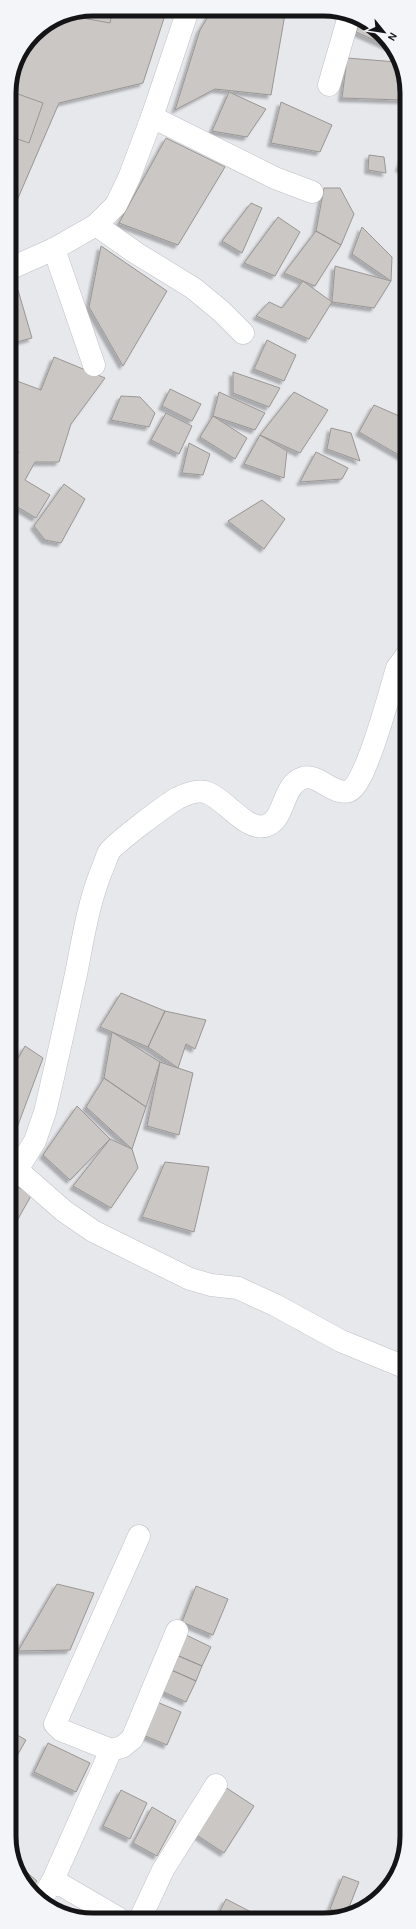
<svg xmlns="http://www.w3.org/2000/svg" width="416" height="1929" font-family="Karla,sans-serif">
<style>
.building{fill:#cbc7c5;stroke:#9a9694;filter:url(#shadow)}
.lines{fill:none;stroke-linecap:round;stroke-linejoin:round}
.minor-casing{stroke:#bfc1c5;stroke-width:23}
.tertiary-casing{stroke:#bfc1c5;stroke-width:23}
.minor{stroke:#fff;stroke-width:22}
.tertiary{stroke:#fff;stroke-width:22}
.rim{fill:none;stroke:#141416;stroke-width:5}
</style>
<defs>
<filter id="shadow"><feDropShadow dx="-3.5" dy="3.5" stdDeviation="1" flood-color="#0004"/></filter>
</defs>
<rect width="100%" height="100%" fill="#e7e8ec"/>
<path class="building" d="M93,9h74l-24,74 -84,20 -50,116v-131l6,-27 19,-28 27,-18z
M93,9h20l-3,14 -33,-6 1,-5z
M212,10h71l2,4 -14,81 -56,-6 -40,21 25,-80z
M330,11h10l2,1 -1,3z
M360,22l26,15 4,10 -34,-15z
M347,58l50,4 8,17 -3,21 -60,-2z
M229,92l37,17 -19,28 -35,-6z
M18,94l25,9 -14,40 -20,-7v-17z
M281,102l51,23 -12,27 -49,-9z
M166,138l59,29 -47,78 -59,-22z
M9,143l7,3 -7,14z
M406,150v21l-7,-3z
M369,155l15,2 2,16 -18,-3z
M324,188h16l14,26 -13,31 -25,-14z
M251,203l11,5 -20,45 -20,-12z
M278,217l22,15 -25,44 -31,-13z
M362,227l30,30 -1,24 -39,-27z
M316,231l25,14 -26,41 -31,-13z
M101,246l66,45 -44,75 -34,-59z
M335,266l56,15 -17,27 -42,-6z
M303,281l29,21 -23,37 -53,-23 13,-14 13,6z
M18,290l14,48 -23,6v-52z
M267,340l29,15 -12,26 -30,-12z
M54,357l51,21 -34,46 -12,38h-24l-10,18 25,15 -14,23 -27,-16v-35l10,-15 -10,-3v-71l32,12z
M233,372l47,16 -11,19 -36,-14z
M170,389l31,15 -9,17 -30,-15z
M219,392l46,21 -10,17 -42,-14z
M294,392l34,18 -28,43 -40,-18z
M121,396l19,1 15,16 -6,14 -38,-7z
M374,405l32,14v33l-2,6 -45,-26z
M166,413l26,13 -13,28 -28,-14z
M213,416l34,22 -12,21 -35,-22z
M331,428l20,5 9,28 -33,-12z
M260,435l27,16 -3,27 -40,-14z
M189,443l21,11 -7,21 -21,-2z
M316,452l32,16 -6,11 -42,3z
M64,484l21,15 -24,44 -16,-3 -11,-14z
M262,500l23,19 -21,30 -36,-28z
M121,993l44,18 -17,36 -48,-20z
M165,1011l41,9 -11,29 -9,-5 -8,24 -30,-21z
M112,1032l48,30 -14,45 -42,-29z
M25,1046l18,12 -28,75 -6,-2v-56z
M160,1062l33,11 -14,62 -32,-9z
M104,1078l42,29 -14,42 -46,-42z
M77,1106l33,33 -40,41 -27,-25z
M110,1139l22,10 6,19 -27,40 -38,-22z
M165,1162l44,5 -15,65 -52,-15z
M9,1183l23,11 -22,39z
M10,1292l3,2 -3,11z
M57,1584l37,9 -24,57 -52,1z
M196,1586l32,13 -15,36 -31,-13z
M182,1633l29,14 -9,19 -28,-12z
M174,1654l28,12 -6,15 -29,-13z
M167,1668l29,13 -10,21 -29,-13z
M152,1700l29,12 -14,33 -29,-12z
M10,1731l16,9 -16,28z
M48,1743l42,20 -14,29 -42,-20z
M219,1783l35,23 -30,47 -35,-23z
M121,1790l26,13 -17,36 -27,-13z
M152,1807l24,14 -19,35 -24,-13z
M18,1865l19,16 -7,10z
M343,1876l16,6 -13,33 -16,-6z
M226,1899l27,14 -3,6h-34z
M153,1910l21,9h-25z"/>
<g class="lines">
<defs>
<path id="minor" d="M329,85l20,-69
M152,117l123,61 37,14
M96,225l40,28 57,35 28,23 22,22
M54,249l40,116
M9,1163l55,48 29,20 97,48 21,6 27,3 37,17 66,36 66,27
M17,1170l18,-29 10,-29c11,-46 21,-92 31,-138 7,-35 12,-69 25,-102 3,-6 5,-14 8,-20 6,-9 58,-48 69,-54 8,-4 18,-8 27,-6 19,5 40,39 60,34 21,-5 16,-41 38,-48 15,-5 30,18 46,13 16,-4 42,-103 48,-123l9,-12
M111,1750l11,-3 10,-8 45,-108
M53,1880l58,-130 -50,-20 -6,-6 84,-188
M42,1899l11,-19 65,38
M140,1919l23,-49 53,-85"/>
<path id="tertiary" d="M9,269l45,-20 42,-24 20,-20 13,-27 23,-61 36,-107"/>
</defs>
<use href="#minor" class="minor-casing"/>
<use href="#tertiary" class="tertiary-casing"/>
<use href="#minor" class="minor"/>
<use href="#tertiary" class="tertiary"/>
</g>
<path d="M0 0H416V1929H0ZM93 16H323A77 77 0 0 1 400 93V1836A77 77 0 0 1 323 1913H93A77 77 0 0 1 16 1836V93A77 77 0 0 1 93 16Z" fill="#f4f5f9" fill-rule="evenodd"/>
<path class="rim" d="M93 16H323A77 77 0 0 1 400 93V1836A77 77 0 0 1 323 1913H93A77 77 0 0 1 16 1836V93A77 77 0 0 1 93 16Z"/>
<g transform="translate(384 32) rotate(120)" stroke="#f4f5f9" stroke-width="3" paint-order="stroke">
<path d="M0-3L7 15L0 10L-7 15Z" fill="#141416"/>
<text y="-6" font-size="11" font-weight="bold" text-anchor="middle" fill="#141416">N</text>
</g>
</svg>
